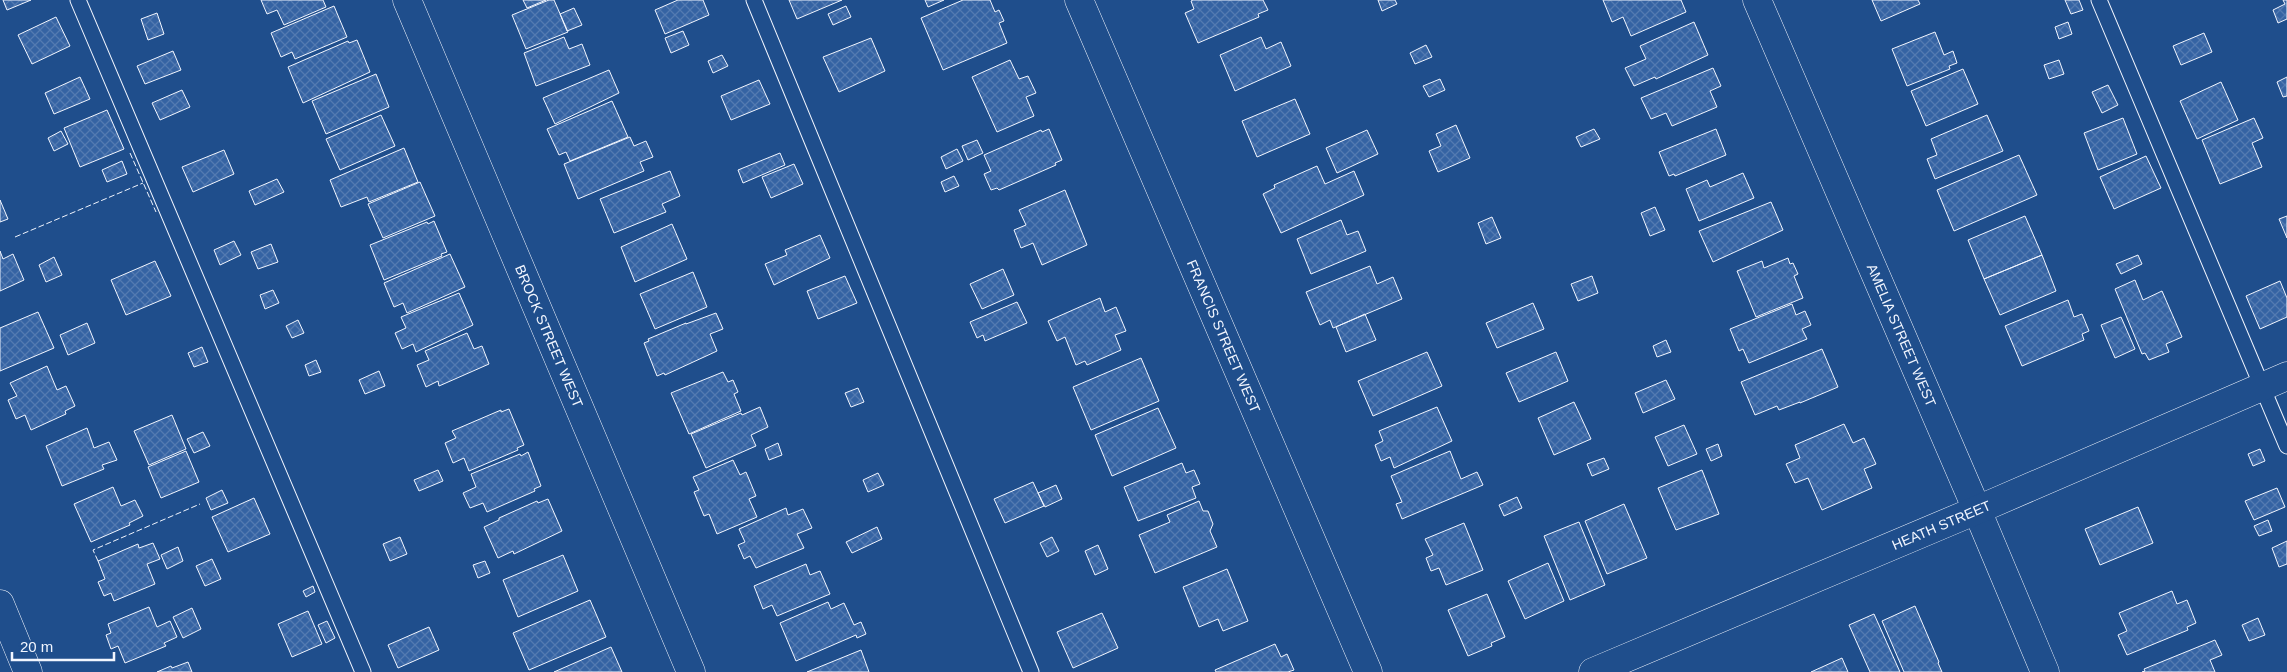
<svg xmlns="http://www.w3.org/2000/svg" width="2287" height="672" font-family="Helvetica,sans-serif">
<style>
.building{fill:url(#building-cross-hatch);stroke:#f2f6ff}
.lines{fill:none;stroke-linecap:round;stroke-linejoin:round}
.lane-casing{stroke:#f2f6ff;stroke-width:17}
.street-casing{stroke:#f2f6ff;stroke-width:29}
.lane{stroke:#1f4e8c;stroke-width:15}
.street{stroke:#1f4e8c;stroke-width:28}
.fence{stroke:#f2f6ff;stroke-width:1;stroke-dasharray:6 2.5;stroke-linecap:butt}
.labels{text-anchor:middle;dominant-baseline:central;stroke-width:4;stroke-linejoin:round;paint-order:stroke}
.street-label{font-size:14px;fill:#f2f6ff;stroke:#1f4e8c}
</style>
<defs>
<pattern id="building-cross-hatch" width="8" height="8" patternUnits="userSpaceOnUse" patternTransform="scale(1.25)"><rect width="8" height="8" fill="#3563a3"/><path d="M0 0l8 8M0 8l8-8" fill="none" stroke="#537ab1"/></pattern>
</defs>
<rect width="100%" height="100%" fill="#1f4e8c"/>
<path class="building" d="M3,0h28l-24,10z
M261,0h62l3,7 -42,18 -7,-15 -10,4z
M523,0h23l-19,8z
M549,0h5l14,32 -42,17 -14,-34z
M678,0h25l6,15 -44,19 -10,-24z
M789,0h53l-45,19z
M925,0h19l-16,7z
M963,0h27l5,12 4,-2 5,11 -5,2 8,20 -64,27 -22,-52z
M1263,0l5,10 -10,4 1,3 -61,26 -13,-30 9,-4 -3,-8 2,-1z
M1378,0h17l2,4 -15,7z
M1603,0h78l5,12 -55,24 -8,-19 -11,5z
M1872,0h46l2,4 -39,17z
M2065,0h14l4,10 -12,4z
M2283,0h4v19l-9,4 -5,-13 12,-6z
M334,6l13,31 -52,22 -3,-7 -11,5 -10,-24z
M846,6l5,11 -18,8 -5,-11z
M574,8l8,17 -15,6 -7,-17z
M157,13l7,21 -16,6 -7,-21z
M56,17l14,29 -38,18 -14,-29z
M1694,22l14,33 -52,24 -1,-2 -21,9 -9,-18 21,-9 -6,-13z
M2068,22l4,12 -13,5 -4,-12z
M683,31l6,14 -18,8 -6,-15z
M1935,32l9,23 9,-4 4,12 -8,3 1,3 -43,17 -15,-37z
M2204,33l8,19 -31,13 -8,-19z
M564,37l5,12 13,-5 8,21 -54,21 -12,-33z
M1261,37l5,12 15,-7 10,24 -56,25 -15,-36z
M871,38l14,33 -46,21 -16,-35z
M357,40l13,32 -67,31 -15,-36 60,-26 1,2z
M1426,45l6,12 -17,7 -5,-11z
M173,51l8,19 -36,14 -8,-18z
M722,55l6,11 -15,7 -5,-12z
M1010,60l9,19 9,-3 8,17 -10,4 8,19 -37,16 -25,-55z
M2059,60l5,14 -15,5 -5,-14z
M1713,68l8,18 -11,5 7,16 -45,19 -6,-13 -15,6 -10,-21z
M1963,69l15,35 -52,22 -15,-35z
M609,70l10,23 -64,31 -12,-26z
M376,74l13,33 -63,27 -14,-33z
M80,77l10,22 -36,15 -9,-21z
M2287,77v19l-4,1 -6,-15z
M1440,79l5,11 -16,7 -6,-11z
M759,80l11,24 -39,16 -10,-24z
M2221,82l17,38 -41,19 -17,-38z
M2108,85l10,20 -16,8 -10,-21z
M182,90l8,17 -30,13 -8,-17z
M1295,99l15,35 -53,23 -15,-36z
M612,101l16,36 -58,24 -4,-9 -7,3 -12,-26z
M107,110l17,39 -44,18 -16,-39z
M381,115l14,31 -55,24 -14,-31z
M1987,115l16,36 -68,28 -8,-20 10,-4 -6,-16z
M2123,118l14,36 -39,16 -14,-37z
M2254,118l9,20 -11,5 10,24 -42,17 -18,-44z
M1456,125l14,33 -32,14 -9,-21 12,-5 -5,-12z
M1049,129l13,31 -7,3 1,2 -57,25 -2,-2 -6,2 -7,-16 7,-3 -7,-16 57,-25 1,2z
M1594,129l6,10 -19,8 -5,-10z
M1716,129l10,26 -51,21 -1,-2 -5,2 -10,-24z
M1367,130l11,24 -41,19 -11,-25z
M61,131l7,13 -14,7 -6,-13z
M630,137l4,9 12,-5 7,16 -13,5 4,9 -66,28 -14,-35z
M977,140l6,13 -15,7 -6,-14z
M404,148l14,34 -49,20 -2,-5 -26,10 -11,-27z
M957,149l6,12 -17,8 -5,-12z
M224,150l10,24 -41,18 -11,-25z
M780,153l5,12 -42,18 -5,-13z
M2019,155l18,40 -83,36 -17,-41z
M2146,156l15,32 -47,21 -14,-32z
M122,161l5,13 -20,8 -5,-12z
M794,164l9,20 -32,14 -9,-21z
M1317,166l8,18 29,-13 10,24 -83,38 -18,-39 12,-6 -1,-3z
M670,171l10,25 -18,8 4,8 -52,21 -14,-34z
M1743,173l11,25 -55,23 -13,-32 21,-9 3,7z
M954,176l5,10 -14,6 -4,-10z
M277,179l7,13 -29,13 -6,-14z
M420,182l15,34 -52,22 -15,-34z
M1065,190l22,55 -45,20 -9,-22 -12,5 -7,-18 12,-5 -7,-15z
M0,200l8,19 -8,3z
M1771,202l12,28 -70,32 -14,-31z
M1655,207l10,23 -15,6 -9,-23z
M2025,216l17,39 -58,24 -16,-39z
M2287,216v22l-8,-19z
M1492,217l9,21 -15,6 -8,-21z
M1341,220l6,15 11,-4 8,20 -55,23 -14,-35z
M434,221l13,31 -6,2 1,2 -58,24 -14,-35 57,-23 1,2z
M672,224l15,35 -52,23 -14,-35z
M820,235l10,23 -56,27 -9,-21 22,-9 -2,-5z
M234,241l7,14 -21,10 -6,-15z
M271,244l7,18 -20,7 -7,-17z
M0,251l3,8 10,-5 11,26 -24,11z
M450,254l15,33 -58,26 -4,-10 -9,4 -10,-24z
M2042,255l14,36 -56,24 -16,-36z
M2138,255l4,9 -21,10 -5,-10z
M54,257l8,18 -16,7 -7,-17z
M1788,258l2,6 3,-1 5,11 -4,2 9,22 -47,19 -19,-46 25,-10 2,7z
M155,261l16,35 -45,19 -15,-35z
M1370,266l7,18 16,-7 9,22 -69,29 -3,-8 -10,5 -14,-33z
M1003,269l11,26 -32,14 -12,-25z
M693,272l14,35 -52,22 -15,-35z
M845,276l12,27 -39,16 -11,-28z
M1592,276l6,17 -20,8 -7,-17z
M2135,280l8,20 19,-9 20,46 -16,7 3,8 -20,8 -4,-7 -3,1 -27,-65z
M2280,281l7,17v19l-27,12 -14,-33z
M273,290l6,13 -14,6 -5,-14z
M459,293l14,32 -57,27 -3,-8 -11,5 -7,-16 11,-5 -5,-11z
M1100,298l5,14 11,-5 10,24 -11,4 6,15 -34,15 -2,-4 -9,4 -11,-28 -8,4 -9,-20z
M2068,300l6,17 8,-3 7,17 -7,3 2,6 -62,26 -17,-40z
M1017,302l10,21 -42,18 -2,-6 -6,3 -7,-16z
M1533,303l11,26 -47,19 -11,-25z
M1792,304l4,11 9,-4 6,14 -9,4 5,10 -58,24 -6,-14 -4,2 -9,-22z
M38,312l16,36 -54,23v-43z
M716,313l7,16 -13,5 7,17 -52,24 -1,-2 -7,3 -13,-33 5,-2 -1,-2 38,-16v1z
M1365,314l11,26 -30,12 -10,-25z
M2121,317l14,32 -20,9 -14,-33z
M298,320l6,13 -12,5 -6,-12z
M87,323l8,20 -27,12 -8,-20z
M467,333l7,16 8,-3 7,18 -50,22 -1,-5 -12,6 -9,-22 12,-5 -4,-9z
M1666,340l5,12 -14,5 -4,-11z
M202,347l6,15 -14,5 -6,-14z
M1822,349l16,38 -38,16v-1l-21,8 -2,-4 -22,9 -14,-33z
M1427,352l15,34 -69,30 -15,-35z
M1556,352l12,29 -49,21 -13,-29z
M1141,358l18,43 -68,29 -18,-43z
M316,360l5,12 -12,4 -4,-11z
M47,366l10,24 9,-4 9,20 -10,5 1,3 -35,16 -6,-15 -9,4 -8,-19 9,-4 -7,-13z
M379,371l6,15 -20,8 -6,-14z
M723,372l5,10 5,-2 5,12 -4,2 7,17 -52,23 -18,-41z
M1666,380l9,19 -32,14 -8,-20z
M858,388l6,14 -13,5 -6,-14z
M1574,402l17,37 -37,16 -16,-37z
M760,407l8,20 -17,8 5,11 -50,22 -15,-34 50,-21 1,2z
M1437,407l15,34 -58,27 -4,-11 -9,4 -6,-16 8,-4 -4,-10z
M1158,408l18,40 -64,28 -17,-41z
M509,409l15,36 -7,3 1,2 -49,21 -5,-13 -11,5 -8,-20 11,-5 -4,-7 49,-21v2z
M172,415l14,34 -37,16 -15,-34z
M1844,424l9,19 11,-5 12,26 -12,5 8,19 -50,22 -14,-32 -13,5 -9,-19 14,-6 -5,-13z
M1684,425l13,29 -29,12 -13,-29z
M87,428l7,20 15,-6 8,18 -15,5 2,4 -42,17 -16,-40z
M203,432l7,14 -16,7 -7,-14z
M778,443l4,12 -13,5 -4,-11z
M1718,444l4,12 -11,5 -5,-12z
M2260,449l5,12 -12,5 -5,-12z
M186,451l13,31 -38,16 -13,-31z
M1450,451l11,28 16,-7 6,13 -81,34 -6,-15 6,-2 -11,-26z
M528,452l13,34 -7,3 1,2 -48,21 -4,-9 -13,5 -7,-15 13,-6 -5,-13 49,-20 1,2z
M1604,458l5,11 -17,7 -5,-12z
M733,460l7,15 6,-3 10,24 -7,3 8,18 -40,17 -8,-20 -5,2 -10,-24 5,-2 -6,-13z
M1182,463l4,10 8,-3 6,14 -8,3 4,11 -58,23 -14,-34z
M438,470l5,11 -24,10 -5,-11z
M1702,470l17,44 -43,16 -18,-42z
M878,473l6,12 -16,7 -5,-12z
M1033,482l11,24 -39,17 -11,-24z
M1056,485l6,14 -17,8 -7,-14z
M113,487l8,19 14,-6 8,16 -14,7 1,2 -39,17 -17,-38z
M2277,488l8,19 -31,13 -9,-19z
M222,490l6,13 -17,7 -5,-12z
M1517,497l5,11 -18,8 -5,-11z
M254,498l16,36 -42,18 -16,-35z
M548,499l14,32 -48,23 -1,-3 -15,7 -14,-31 15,-7v-2l38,-17 1,2z
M1199,501l4,10h5l5,13 -3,7 7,16 -62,26 -16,-38 31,-13 -3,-7z
M1624,504l23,54 -40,16 -22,-53z
M2138,507l15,36 -53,22 -15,-36z
M786,508l2,7 15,-6 9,19 -15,6 7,14 -48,20 -6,-12 -6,3 -6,-14 7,-3 -6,-13z
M2268,520l4,11 -13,5 -5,-10z
M1579,522l26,63 -35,15 -26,-64z
M1464,523l19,47 -37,15 -7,-17 -8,3 -5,-13 7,-3 -8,-16z
M877,527l5,12 -30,14 -6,-11z
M400,537l7,17 -17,7 -7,-17z
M1052,537l7,14 -12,6 -7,-14z
M2287,541v23l-8,3 -7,-19z
M153,543l7,16 -13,5 8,20 -41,17 -3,-8 -7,3 -6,-14 7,-3 -7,-18 40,-17 1,4z
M1098,545l10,24 -13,6 -10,-24z
M178,547l5,14 -16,8 -6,-14z
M563,555l15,36 -60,26 -15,-37z
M212,559l9,20 -16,7 -9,-20z
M485,561l5,12 -12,5 -5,-13z
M1548,563l16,38 -39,18 -17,-38z
M806,564l4,11 10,-4 10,23 -53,22 -5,-11 -9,4 -9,-23z
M1227,569l21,52 -25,10 -5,-12 -19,8 -16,-40z
M313,586l2,6 -9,5 -3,-6z
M2172,591l5,13 10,-4 9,23 -9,4 1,3 -61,25 -9,-20 9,-4 -8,-18z
M1487,594l18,43 -14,6 1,3 -24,10 -20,-46z
M590,600l16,37 -77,33 -16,-37z
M828,602l3,7 13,-6 10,22 7,-3 5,12 -9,4 -1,-3 -60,26 -16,-38z
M1915,606l24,56 -1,1 4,9h-38l-22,-51z
M149,607l8,20 13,-6 7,16 -13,6 2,3 -41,17 -7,-17 -7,3 -5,-14 5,-2 -3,-9z
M192,608l9,21 -18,9 -10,-21z
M308,611l14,33 -30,13 -14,-33z
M1102,613l16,35 -45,20 -16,-36z
M1874,614l26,58h-30l-21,-47z
M2258,618l7,17 -16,6 -7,-16z
M327,621l8,17 -9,5 -8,-18z
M429,627l10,23 -41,18 -10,-23z
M2215,640l7,15 -12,5 5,12h-73l3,-1 -1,-2z
M1275,644l6,13 6,-3 7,16 -6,2h-72l-1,-2z
M611,647l11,25h-68z
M861,650l8,22h-62z
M1842,658l6,14h-37z
M188,662l4,10h-35l14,-6 1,2z"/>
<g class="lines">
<defs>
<path id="lane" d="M78,0l285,672
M754,0l277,672
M2099,0l188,446"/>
<g id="street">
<path id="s1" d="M407,0l284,672"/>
<path id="s2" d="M1079,0l289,672"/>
<path id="s3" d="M1757,0l220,510 68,162"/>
<path d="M0,604l28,68"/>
<path id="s4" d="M1593,672l384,-162 310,-134"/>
</g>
</defs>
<use href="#lane" class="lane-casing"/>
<use href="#street" class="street-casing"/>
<use href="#lane" class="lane"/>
<use href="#street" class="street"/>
<path class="fence" d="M130,153l26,59
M15,237l128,-54
M98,561l-5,-11 107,-46"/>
</g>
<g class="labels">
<g class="street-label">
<text stroke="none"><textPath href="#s1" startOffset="365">BROCK STREET WEST</textPath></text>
<text stroke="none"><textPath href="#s2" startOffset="366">FRANCIS STREET WEST</textPath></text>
<text stroke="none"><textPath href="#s3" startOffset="365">AMELIA STREET WEST</textPath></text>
<text stroke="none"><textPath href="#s4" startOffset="378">HEATH STREET</textPath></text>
</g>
</g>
<path d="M12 652v8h102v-8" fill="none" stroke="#f2f6ff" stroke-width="2.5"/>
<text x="20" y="652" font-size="15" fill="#f2f6ff" stroke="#1f4e8c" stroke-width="4" paint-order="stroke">20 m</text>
</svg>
